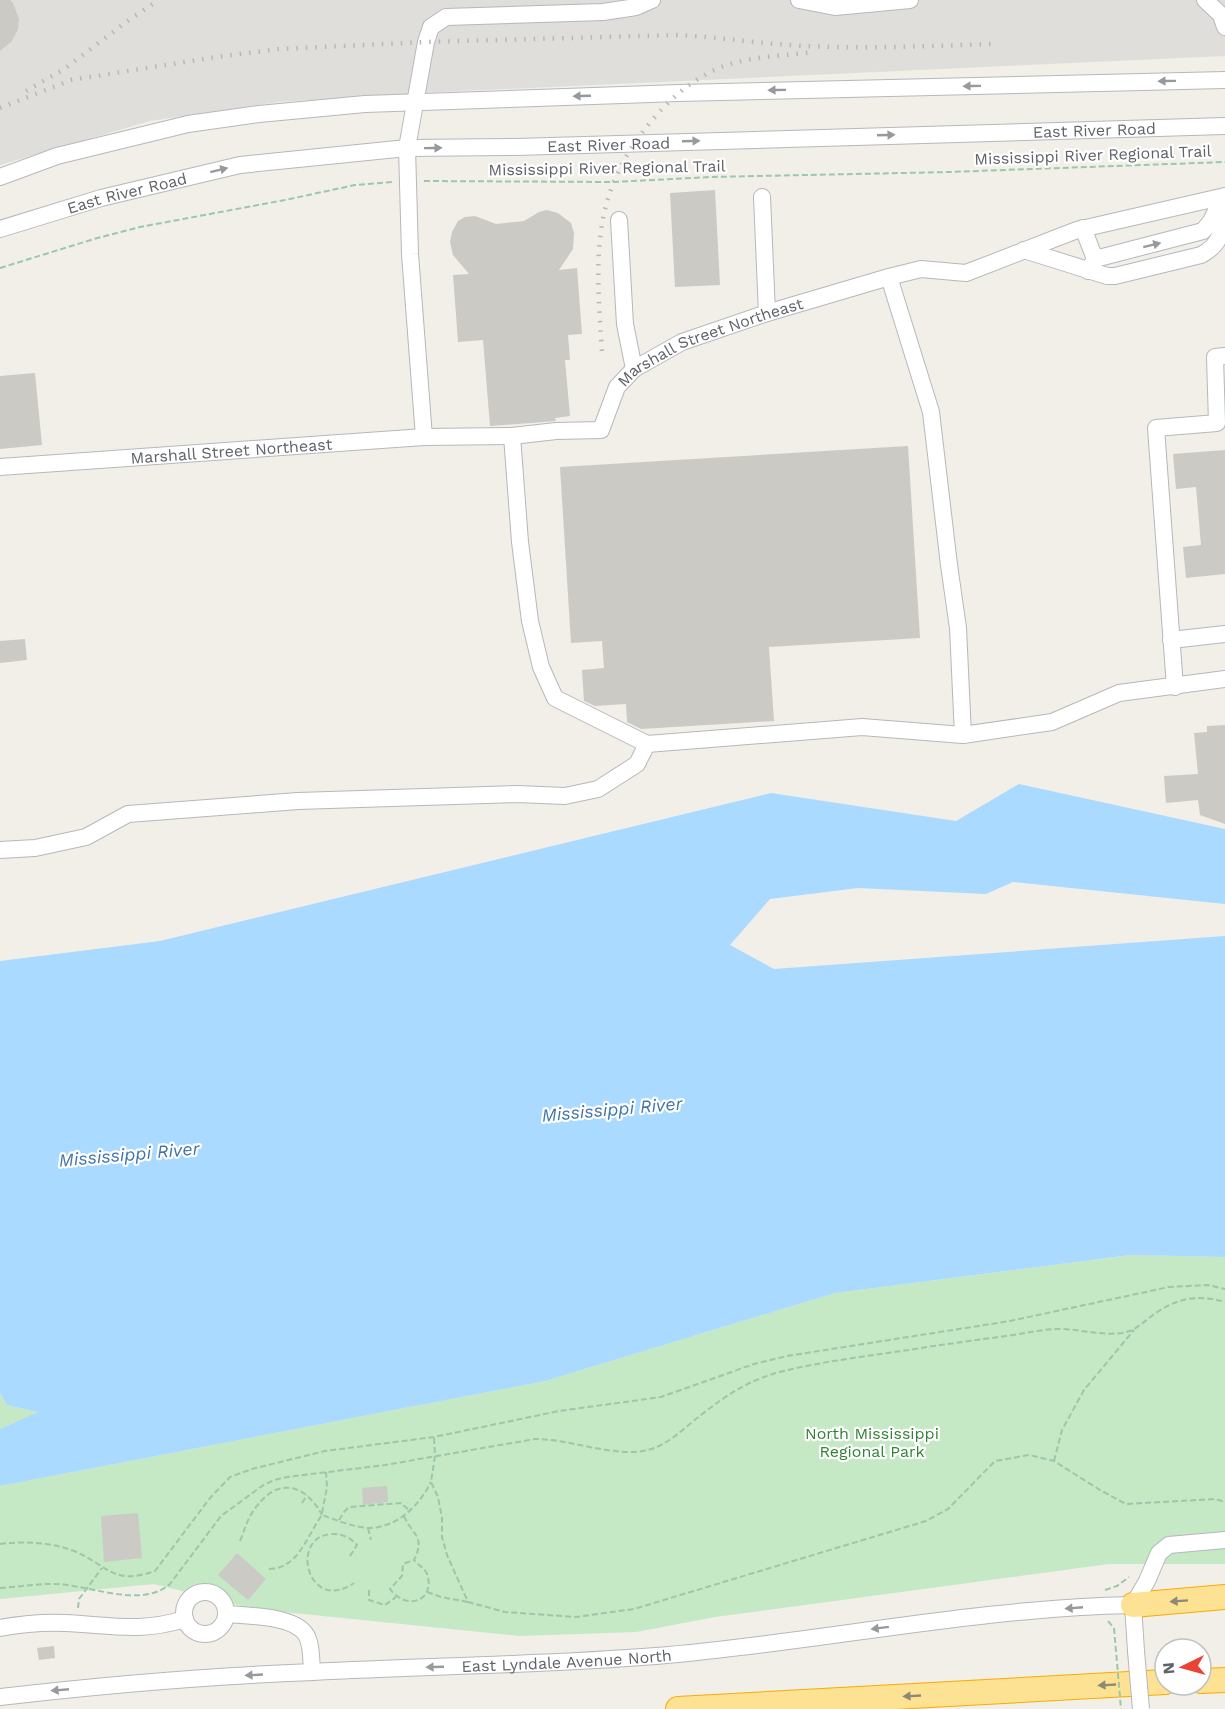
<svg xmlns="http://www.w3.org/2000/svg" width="1225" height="1709" font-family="'Work Sans',sans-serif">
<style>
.industrial{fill:#e0deda}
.green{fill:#c5e8c5}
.water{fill:#aadaff}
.building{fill:#cccac5}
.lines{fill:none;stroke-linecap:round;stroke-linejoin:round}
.minor-casing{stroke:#b5b8bc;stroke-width:18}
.highway-casing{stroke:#f9ab00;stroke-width:26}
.path{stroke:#9cc7a9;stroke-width:2;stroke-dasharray:6 3;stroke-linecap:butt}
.minor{stroke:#fff;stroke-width:16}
.highway{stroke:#fde293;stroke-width:24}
.rail{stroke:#b6b7b8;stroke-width:4.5;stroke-dasharray:1.5 8;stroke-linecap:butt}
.minor-bridge-casing{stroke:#b5b8bc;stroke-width:18;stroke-linecap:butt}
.path-bridge{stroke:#9cc7a9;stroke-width:2;stroke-dasharray:6 3;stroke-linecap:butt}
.minor-bridge{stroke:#fff;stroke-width:16}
.oneway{fill:#979a9d}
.oneway2{fill:#8e8975}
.labels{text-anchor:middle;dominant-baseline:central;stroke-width:4.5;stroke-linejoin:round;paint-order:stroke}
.street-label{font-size:16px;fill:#5f6368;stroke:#fff}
.park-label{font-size:16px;fill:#348238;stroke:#fff}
.water-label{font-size:18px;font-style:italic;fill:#4174aa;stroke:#fff}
</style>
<rect width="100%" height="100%" fill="#f1efe8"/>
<path class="industrial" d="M0,0h1225v56l-785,36 -162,10 -128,19 -150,44z"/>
<path class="green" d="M1132,1255l93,2v307h-116l-394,53 -79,15 -116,4 -266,-27 -100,-25 -154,15v-113l545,-105 290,-88z
M0,1393l7,12 32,7 -39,17z"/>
<path class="water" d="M1019,784l206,45v75l-212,-22 -27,12 -128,-6 -88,11 -40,46 44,24 451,-33v321l-94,-2 -296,38 -290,88 -545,105v-57l38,-17 -31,-7 -7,-12v-432l160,-20 611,-148 185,28z"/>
<path class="building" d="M0,0h10l3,3 6,16 -1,11 -7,12 -11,9z
M715,190l5,95 -45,2 -5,-94z
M547,210l11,3 13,10 3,10 -1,16 -14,21 18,-2 5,66 -14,1 2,25h-5l5,56 -15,2 1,3 -66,5 -7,-86 -25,2 -5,-67 16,-1 -16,-19 -3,-13 2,-10 6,-11 7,-4 10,-1 21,8 28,-3 15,-9z
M35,373l7,72 -42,4v-73z
M908,446l12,192 -151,9 5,74 -133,8 -14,-7 -1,-18 -31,2 -11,-5 -2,-31 22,-2 -2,-27 -31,2 -11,-176z
M1225,450v124l-39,4 -3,-31 18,-2 -5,-58 -20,2 -3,-35z
M25,639l2,21 -27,3v-22z
M1225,725v99l-25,-9 -2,-15 -32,3 -2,-27 34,-2 -4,-41 13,-1v-6z
M387,1486l1,16 -25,3 -1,-17z
M138,1513l4,45 -38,4 -3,-46z
M237,1553l29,26 -18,21 -30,-25z
M54,1646l1,12 -16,2 -2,-12z"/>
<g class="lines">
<defs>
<g id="minor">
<path d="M799,0l36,7 75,-7"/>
<path d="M1205,0l16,15 4,12"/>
<path d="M0,177l57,-21 131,-32 71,-10 106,-10 314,-11 546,-13"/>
<path d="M762,197l5,116"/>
<path d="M619,220l6,104 9,45"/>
<path d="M1083,228l12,31"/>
<path id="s1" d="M0,229l101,-31 139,-33 167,-17 109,-1 709,-21"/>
<path d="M1024,250l83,26h8l86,-21c20,-11 24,-24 15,-45"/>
<path d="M1088,271l7,-12 108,-28 8,-10 9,-18"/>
<path d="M889,277l42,135 18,153 9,63 5,107"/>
<path d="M512,436l8,106 10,79 11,46 14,31 92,46 215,-17 101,8 89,-13 67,-29 106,-14"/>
<path d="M424,437l-14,-183 -3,-106 19,-106 5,-15 15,-10 157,-5 33,-5 16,-7"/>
<path id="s2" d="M0,467l424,-30 88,-1 44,-5 45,-1 16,-43 17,-18 48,-27 85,-29 122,-36 32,-8 45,4 111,-43 148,-34"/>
<path d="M1171,640l54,-6"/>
<path d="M1175,687l-19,-259 61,-5 -2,-66 10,-1"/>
<path d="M0,850l35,-2 51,-11 42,-23 170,-13 219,-7 48,2 33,-7 39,-25 10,-20"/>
<circle cx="205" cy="1613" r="21"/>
<path d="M1133,1605l14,-24 12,-28 10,-8 56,-5"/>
<path d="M1133,1605l3,46"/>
<path d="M226,1614c22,2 74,1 82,25 4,10 3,22 4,33"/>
<path d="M0,1628c22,-4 43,-6 65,-5 46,2 74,10 120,-4"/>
<path id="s3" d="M0,1697c104,-12 209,-21 313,-25 114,-6 229,-7 343,-16 159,-13 316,-48 477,-51"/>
</g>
<path id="highway" d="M1133,1605l92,-8
M1201,1681l24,-1
M678,1709l487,-27"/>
</defs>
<use href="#minor" class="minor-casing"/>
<use href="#highway" class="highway-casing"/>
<path class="path" d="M424,181l190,1 97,-5 238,-5 276,-10
M0,268l94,-29 46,-12 145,-27 70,-15 37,-3
M434,1438l1,18 -4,26 7,15 4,21v19l5,18 21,47 37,10 71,5 58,-8 292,-88 22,-12 47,-48 34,-6 25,6 46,29 26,14 89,-5 10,3
M1054,1461l8,-31 22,-40 50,-60
M302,1503l5,-8
M322,1513l5,-26 -1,-15
M404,1516c8,19 22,20 10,44 4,5 11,8 13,14 9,26 -20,38 -37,15l12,-13 1,-12 11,-4
M339,1520l5,-8 5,-5 52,-4 9,8
M368,1528l3,12
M240,1541c5,-12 8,-24 16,-34 23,-31 50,-22 66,8
M0,1544c25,-3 50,-2 74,7 34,14 38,35 81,20l55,-73 20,-21 22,-8 73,-18 109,-14 125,-26 102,-14 93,-33 33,-8 223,-35 159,-34 39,-2 17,4
M350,1556l7,-11c-7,-8 -15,-11 -25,-11 -44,2 -24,81 22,49
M269,1569c30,-1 37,-32 53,-54 14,5 31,12 46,13 29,0 51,-22 63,-46
M0,1588c17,-1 34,-4 51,-4 36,-1 89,26 119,0l51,-68 41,-30 12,-6 13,-3 98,-12 150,-26c36,0 79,19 113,11 20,-5 36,-22 53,-35 27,-21 49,-36 83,-44 41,-10 84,-15 125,-21 35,-6 69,-10 104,-15 14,-2 27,-5 41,-6 22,-1 45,7 68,4 13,-2 20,-10 31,-18 23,-17 45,-21 72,-13
M369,1590v10l16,5 11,-8
M1105,1590l12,-4 12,-9
M427,1592l14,5 27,5
M78,1608l1,-9 23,-31
M1108,1621l6,7"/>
<use href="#minor" class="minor"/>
<use href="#highway" class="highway"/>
<path class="rail" d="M26,91l38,-22 69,-52 26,-17
M0,108l71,-28 145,-23 64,-8 146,-7 250,-7c43,2 86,9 129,11 63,3 126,0 189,-2
M602,351c-6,-92 -13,-158 52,-233 18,-21 39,-39 65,-50 29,-12 64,-12 95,-16"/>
<defs>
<path id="minor-bridge" d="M1136,1651l5,58"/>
</defs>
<use href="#minor-bridge" class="minor-bridge-casing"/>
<path class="path-bridge" d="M1114,1628l7,81"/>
<use href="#minor-bridge" class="minor-bridge"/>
</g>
<defs><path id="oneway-solid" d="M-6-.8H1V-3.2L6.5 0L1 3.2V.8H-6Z" transform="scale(1.5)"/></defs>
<g class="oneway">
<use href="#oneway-solid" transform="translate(1167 81) rotate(179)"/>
<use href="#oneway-solid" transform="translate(972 86) rotate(179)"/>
<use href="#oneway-solid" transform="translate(777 90) rotate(179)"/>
<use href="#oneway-solid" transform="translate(582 96) rotate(178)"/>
<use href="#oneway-solid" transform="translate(886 135) rotate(-2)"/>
<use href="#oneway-solid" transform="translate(691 141) rotate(-2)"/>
<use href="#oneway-solid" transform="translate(433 148) rotate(-1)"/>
<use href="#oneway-solid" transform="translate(219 170) rotate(-14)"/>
<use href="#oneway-solid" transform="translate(1152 245) rotate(-14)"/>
<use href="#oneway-solid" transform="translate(1074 1608) rotate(175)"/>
<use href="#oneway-solid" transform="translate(880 1628) rotate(173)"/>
<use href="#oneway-solid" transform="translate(435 1667) rotate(178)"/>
<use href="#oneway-solid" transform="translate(254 1675) rotate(177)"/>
<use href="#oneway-solid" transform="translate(60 1690) rotate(175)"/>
</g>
<g class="oneway2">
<use href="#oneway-solid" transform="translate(1179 1601) rotate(176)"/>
<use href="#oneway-solid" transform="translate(1107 1685) rotate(177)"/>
<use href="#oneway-solid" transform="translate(912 1696) rotate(177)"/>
</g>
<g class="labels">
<g class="street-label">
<text stroke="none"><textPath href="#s1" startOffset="1104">East River Road</textPath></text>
<text stroke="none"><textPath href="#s1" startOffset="618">East River Road</textPath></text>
<text transform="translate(1093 155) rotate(-2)">Mississippi River Regional Trail</text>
<text transform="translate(607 168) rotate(-1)">Mississippi River Regional Trail</text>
<text stroke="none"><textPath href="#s1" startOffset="132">East River Road</textPath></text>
<text stroke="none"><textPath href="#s2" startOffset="754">Marshall Street Northeast</textPath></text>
<text stroke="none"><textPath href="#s2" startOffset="232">Marshall Street Northeast</textPath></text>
<text stroke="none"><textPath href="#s3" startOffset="568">East Lyndale Avenue North</textPath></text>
</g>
<g class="park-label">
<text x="872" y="1433">North Mississippi<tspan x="872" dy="18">Regional Park</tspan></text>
</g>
<g class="water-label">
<text transform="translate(612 1109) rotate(-5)">Mississippi River</text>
<text transform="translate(129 1154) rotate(-5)">Mississippi River</text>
</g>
</g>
<g transform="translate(1183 1667) rotate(265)"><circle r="28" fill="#ffffff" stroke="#bfc1c3" stroke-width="1.5"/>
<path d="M0-4.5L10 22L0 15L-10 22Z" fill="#ea4335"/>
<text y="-9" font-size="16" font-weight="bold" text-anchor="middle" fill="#5f6368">N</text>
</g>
</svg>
